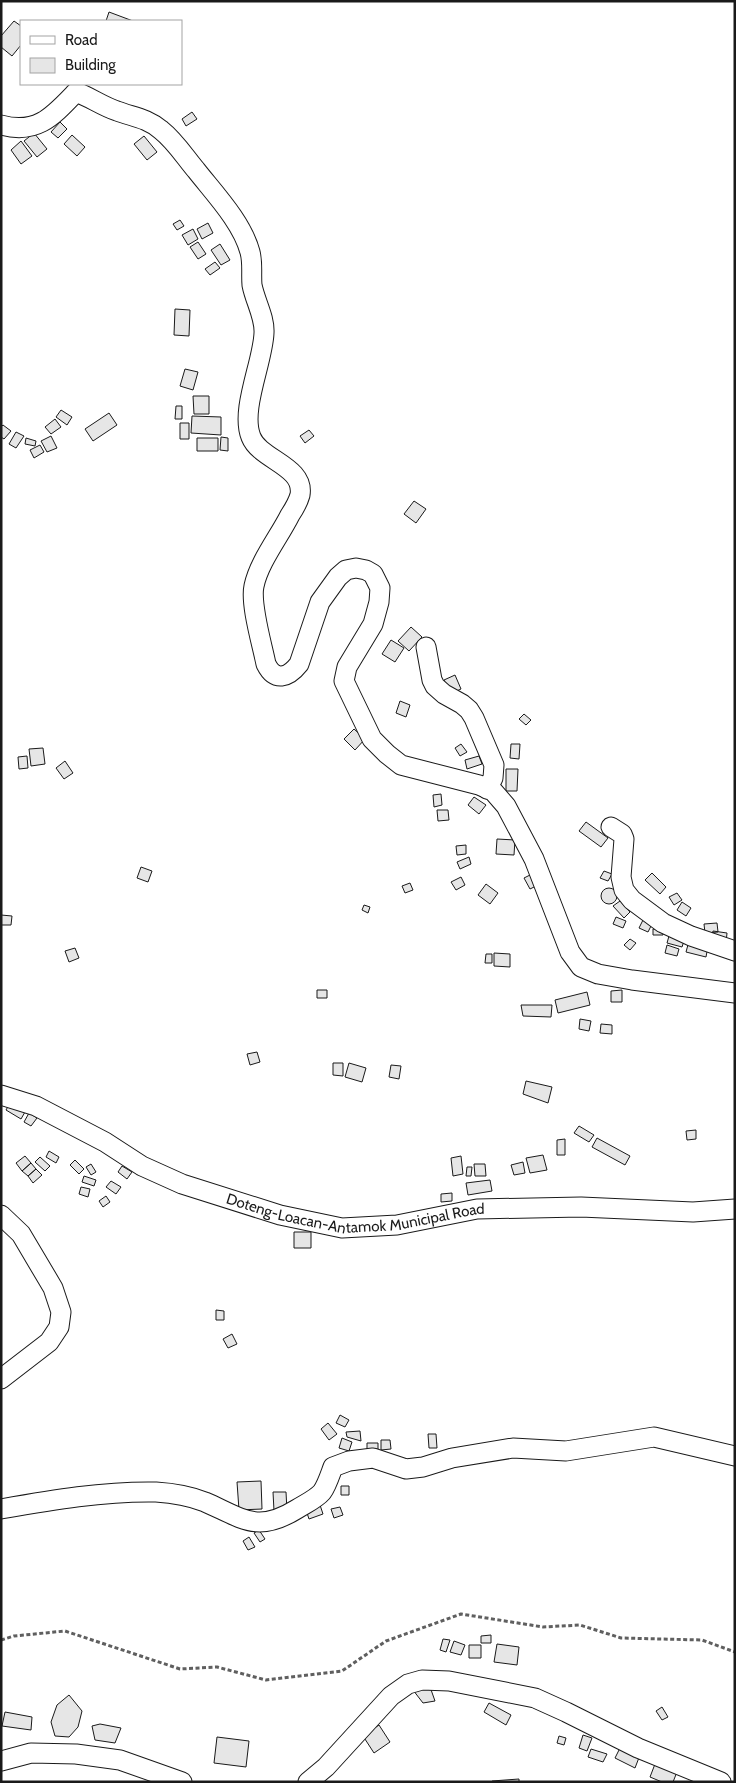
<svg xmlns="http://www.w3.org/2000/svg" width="736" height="1783" font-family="Cabin,sans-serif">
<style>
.building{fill:#e6e6e6;stroke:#1a1a1a}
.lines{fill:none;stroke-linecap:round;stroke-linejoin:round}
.minor-casing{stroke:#1a1a1a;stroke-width:21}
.path{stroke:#5f5f5f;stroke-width:3;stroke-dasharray:4 2.5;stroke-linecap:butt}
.minor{stroke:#fff;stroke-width:19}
.labels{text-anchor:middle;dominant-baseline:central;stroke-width:4;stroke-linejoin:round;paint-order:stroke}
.street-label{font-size:15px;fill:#1a1a1a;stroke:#fff}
</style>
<rect width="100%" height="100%" fill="#fff"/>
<path class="building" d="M109,12l24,9h-27z
M14,21l7,5v19l-9,11 -11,-9v-11z
M192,112l5,7 -11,7 -4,-7z
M60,122l7,7 -9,9 -7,-6z
M34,133l13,16 -10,8 -13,-16z
M72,135l13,12 -8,9 -13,-12z
M144,136l13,16 -10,8 -13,-16z
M21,141l11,15 -11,8 -10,-14z
M180,220l4,6 -7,4 -4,-6z
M208,223l5,10 -11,6 -5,-10z
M193,229l5,10 -10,6 -6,-10z
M198,242l8,12 -8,5 -8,-12z
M220,244l10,16 -9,5 -10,-15z
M215,262l5,6 -10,7 -5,-6z
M175,309l15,1 -1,26 -15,-1z
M185,369l13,3 -5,18 -13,-4z
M193,396h16v18h-15z
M176,406h6v13h-7z
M61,410l11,7 -5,8 -11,-8z
M109,413l8,12 -24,16 -8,-12z
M192,416l29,1v18l-30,-2z
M55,419l6,8 -10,7 -6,-7z
M180,423h9v16h-9z
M3,425l8,6 -7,8 -3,-2v-10z
M309,430l5,6 -9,7 -5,-7z
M16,432l8,4 -8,12 -7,-4z
M51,436l6,12 -10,4 -6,-11z
M221,437l7,1v13l-8,-1z
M26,438l10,3 -1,5 -10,-2z
M197,438h21v13h-21z
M40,445l4,7 -10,6 -4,-8z
M414,501l12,8 -10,14 -12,-9z
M411,627l11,10 -13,14 -11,-10z
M391,640l13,8 -9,14 -13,-8z
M455,675l6,14 -11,5 -6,-14z
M400,701l10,4 -4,12 -10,-4z
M524,714l7,6 -5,5 -7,-6z
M354,729l11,10 -10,11 -11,-11z
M461,744l6,8 -7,4 -5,-8z
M511,744h9l-1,15 -9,-1z
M43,748l2,16 -14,2 -2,-17z
M27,756l1,12 -9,1 -1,-12z
M479,756l3,8 -15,5 -2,-9z
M65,761l8,12 -9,6 -8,-11z
M506,769h12l-1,22h-11z
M441,794l1,11 -8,2 -1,-12z
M474,797l12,8 -7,9 -11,-9z
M437,810h11l1,10 -11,1z
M586,822l22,16 -7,9 -22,-16z
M497,839l18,1 -1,15 -18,-1z
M466,845v9l-9,1 -1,-9z
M469,857l2,7 -11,5 -3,-7z
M141,867l11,4 -4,11 -11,-4z
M604,871l8,3 -4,7 -8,-3z
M534,873l6,11 -10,5 -6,-11z
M652,873l14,14 -6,7 -15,-14z
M461,877l4,8 -9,5 -5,-8z
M410,883l3,7 -8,3 -3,-7z
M486,884l12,9 -8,11 -12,-9z
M601 896a8 8 0 1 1 16 0a8 8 0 1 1-16 0Z
M677,893l5,7 -8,5 -5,-8z
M620,901l10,11 -6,6 -11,-12z
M682,902l9,6 -5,8 -9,-6z
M364,905l6,2 -2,6 -6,-3z
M1,915l11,1 -1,9h-10z
M616,917l10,4 -3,7 -10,-4z
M643,920l9,4 -4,8 -9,-4z
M717,923l1,9 -13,1 -1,-9z
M653,929h10v6h-10z
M713,931l14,2 -1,10 -15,-2z
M669,936l15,5 -2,6 -15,-4z
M630,939l6,4 -6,7 -6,-5z
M689,941l19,5 -2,11 -20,-5z
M667,945l12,4 -2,7 -12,-3z
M75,948l4,10 -10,4 -4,-11z
M494,953l16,1v13l-16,-1z
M486,954h6v9h-7z
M317,990h10v8h-10z
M622,990v12h-11v-11z
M587,992l3,13 -32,8 -3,-13z
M521,1005h31l-1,12 -28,-1z
M580,1019l11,2 -2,10 -10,-2z
M601,1024l11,1v9l-12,-1z
M257,1052l3,10 -10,3 -3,-11z
M333,1063h10v13l-10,-1z
M349,1063l17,5 -4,14 -17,-5z
M391,1065l10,1 -2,13 -10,-2z
M526,1081l26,6 -4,16 -25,-9z
M10,1103l15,9 -4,7 -15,-9z
M29,1113l8,5 -6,8 -7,-4z
M579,1126l15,9 -5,7 -15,-9z
M696,1130v9l-9,1 -1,-9z
M597,1138l33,18 -5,9 -33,-18z
M565,1139v16h-8v-15z
M49,1151l10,6 -3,6 -10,-6z
M543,1155l4,15 -17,3 -4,-15z
M25,1156l6,7 -9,8 -6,-8z
M461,1156l2,18 -10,2 -2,-18z
M40,1157l10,9 -5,5 -10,-9z
M75,1160l9,9 -5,5 -9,-9z
M523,1162l2,11 -11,2 -3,-10z
M31,1163l5,6 -8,7 -6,-5z
M91,1164l5,8 -5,3 -5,-8z
M474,1164h11l1,12h-11z
M122,1166l10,6 -5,7 -9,-7z
M467,1167h5l-1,9h-5z
M36,1169l6,6 -9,8 -5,-7z
M84,1176l12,4 -2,6 -12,-4z
M490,1180l2,11 -24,4 -2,-12z
M111,1181l10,6 -5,7 -10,-7z
M81,1187l9,2 -2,8 -9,-3z
M452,1193v8l-11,1v-8z
M106,1196l4,6 -7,5 -4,-6z
M294,1232h17v16h-17z
M216,1310l8,1v9h-8z
M232,1334l5,10 -9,4 -5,-9z
M340,1415l9,5 -4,7 -9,-4z
M328,1423l9,11 -8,6 -8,-11z
M360,1431l1,10 -14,-4 -1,-5z
M428,1434h8l1,14h-8z
M342,1438l10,4 -3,9 -10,-3z
M381,1440h9l1,9 -10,1z
M367,1443h11v9h-11z
M261,1481l1,28 -23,1 -2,-28z
M341,1486h8v9h-8z
M273,1492h13l1,19h-13z
M320,1505l3,9 -14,5 -3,-9z
M340,1507l3,8 -9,3 -3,-9z
M259,1530l6,9 -5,3 -6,-9z
M249,1537l6,10 -7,3 -5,-9z
M491,1635v8h-10v-7z
M443,1639l7,1 -4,12 -6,-2z
M454,1641l11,4 -4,10 -11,-3z
M497,1644l22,3 -2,18 -23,-3z
M469,1645h12v13h-12z
M429,1684l6,17 -12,2 -10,-13z
M69,1695l13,16 -4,16 -9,10 -14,-1 -4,-14 6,-17z
M489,1703l22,12 -5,10 -22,-13z
M662,1707l6,10 -6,3 -6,-9z
M5,1712l27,5 -1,13 -29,-4z
M100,1724l21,4 -6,15 -20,-3 -3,-14z
M379,1725l11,17 -16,11 -11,-17z
M583,1735l9,3 -5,13 -8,-3z
M559,1736l7,2 -2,7 -7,-2z
M217,1737l32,4 -3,26 -32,-4z
M621,1746l19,9 -5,13 -20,-10z
M591,1749l16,5 -4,8 -15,-5z
M655,1764l22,8 -4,10h-11l-12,-5z
M519,1779v3h-27v-1z"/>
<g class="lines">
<defs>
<g id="minor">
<path d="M1,125c36,10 52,-9 75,-33 14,5 26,14 41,19 16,6 30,7 44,19 14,11 24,27 35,40 18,23 46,52 54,82 3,11 1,22 2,33 3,16 13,32 12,48 -1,29 -24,77 -13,104 9,23 54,29 49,58 -2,7 -6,14 -10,20 -11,22 -31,47 -36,71 -4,18 8,58 12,78 9,18 22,14 33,0l21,-62 18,-25 8,-7 10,-2 10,2 7,4 7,14 -1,14 -6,22 -26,43 -3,14 28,58 15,15 14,11 78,20 14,6 13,15 28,53 36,93 11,15 17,7 34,6 103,13"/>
<path d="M426,647l6,33 3,6 9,8 18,10 7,6 5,8 20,47 -1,13 -6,11"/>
<path d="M611,827l11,7 2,5 -3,38 3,13 8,10 31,23 28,13 44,15"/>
<path id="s1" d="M1,1095l35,11 69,36 37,24 40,18 98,31 62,13 55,-3 80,-16 104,-2 112,5 42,-3"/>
<path d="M1,1215l20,19 32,54 8,24 -2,15 -10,15 -48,37"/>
<path d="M1,1509c51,-9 103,-18 155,-17 16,1 34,4 49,10 37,16 52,32 92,7 8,-5 19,-10 25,-17 5,-7 8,-17 11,-25l16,-6 24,-3 33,11 17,-2 29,-9 61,-10 53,3 88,-14 81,19"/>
<path d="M1,1761l30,-8 45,1 44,6 62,22"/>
<path d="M308,1782l18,-15 65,-71 17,-12 14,-4 27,1 86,17 31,14 72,36 83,34"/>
</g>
</defs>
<use href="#minor" class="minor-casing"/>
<path class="path" d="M1,1640l13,-4 51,-5 115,38 37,-2 49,13 76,-9 44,-30 75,-27 82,13 37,-2 41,13 81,2 33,12"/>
<use href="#minor" class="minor"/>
</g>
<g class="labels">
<g class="street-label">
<text stroke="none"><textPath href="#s1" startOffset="381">Doteng-Loacan-Antamok Municipal Road</textPath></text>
</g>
</g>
<rect width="736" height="1783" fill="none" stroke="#1a1a1a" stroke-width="5"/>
<rect x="20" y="20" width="162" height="65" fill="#ffffff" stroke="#a3a3a3"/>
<rect x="30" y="36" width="25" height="8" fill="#ffffff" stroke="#a3a3a3"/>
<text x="65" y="45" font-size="15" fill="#1a1a1a">Road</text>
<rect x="30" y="58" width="25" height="15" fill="#e6e6e6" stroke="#a3a3a3"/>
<text x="65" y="70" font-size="15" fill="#1a1a1a">Building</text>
</svg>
